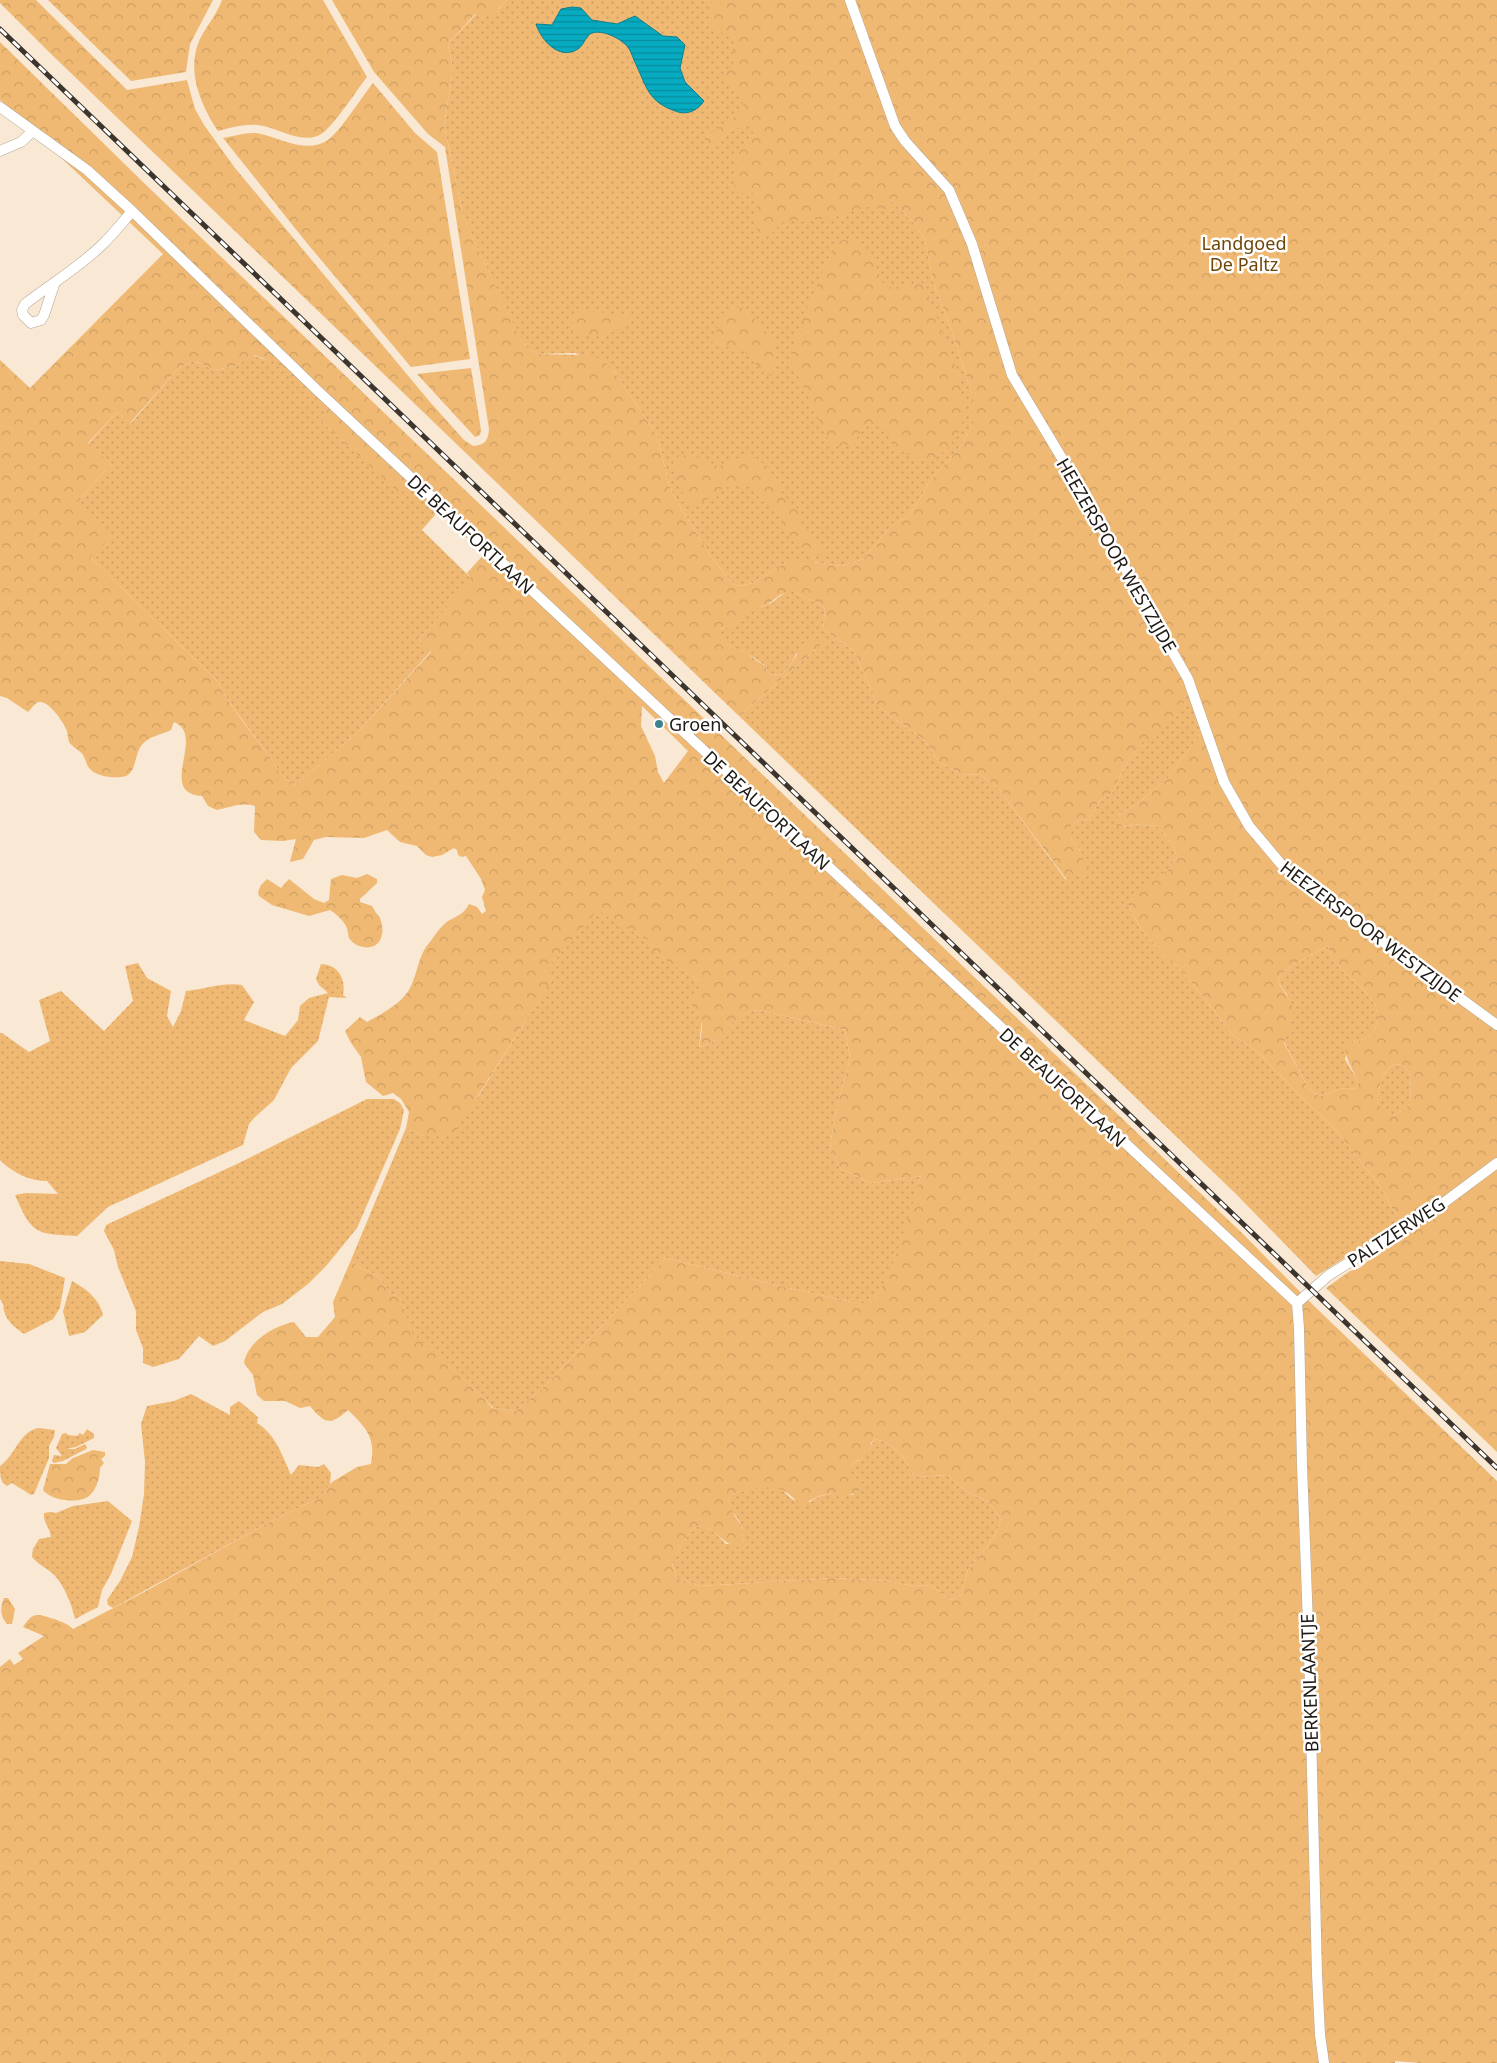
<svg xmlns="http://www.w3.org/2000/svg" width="1497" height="2063" font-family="'Noto Sans',sans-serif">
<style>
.grass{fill:url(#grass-dots)}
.forest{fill:url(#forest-crowns);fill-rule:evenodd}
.water{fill:url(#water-rules);stroke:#0e7f8d}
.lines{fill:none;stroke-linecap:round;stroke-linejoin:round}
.street-casing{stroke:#b6a794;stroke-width:11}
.street{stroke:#fff;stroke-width:10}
.rail-casing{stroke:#3c352d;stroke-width:5}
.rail{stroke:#fff;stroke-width:3;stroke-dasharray:9;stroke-linecap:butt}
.poi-dot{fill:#3d828f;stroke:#fff;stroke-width:2}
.labels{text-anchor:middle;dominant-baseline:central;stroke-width:5;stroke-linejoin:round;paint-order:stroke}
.park-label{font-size:18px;fill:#6d4608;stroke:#fff}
.street-label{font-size:18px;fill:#1f1913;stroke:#fff}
.poi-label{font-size:18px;fill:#1f1913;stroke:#fff;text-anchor:start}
</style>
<defs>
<pattern id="grass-dots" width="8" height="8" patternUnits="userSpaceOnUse" patternTransform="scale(1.25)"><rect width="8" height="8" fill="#f0b973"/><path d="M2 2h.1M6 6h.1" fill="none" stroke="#cd9e63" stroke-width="1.8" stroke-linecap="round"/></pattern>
<pattern id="forest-crowns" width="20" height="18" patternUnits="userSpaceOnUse" patternTransform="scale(1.25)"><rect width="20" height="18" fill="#f0b973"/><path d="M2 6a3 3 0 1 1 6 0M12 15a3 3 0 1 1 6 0" fill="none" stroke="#cd9e63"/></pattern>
<pattern id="water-rules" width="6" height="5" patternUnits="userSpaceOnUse" patternTransform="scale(1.25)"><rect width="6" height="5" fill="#06abc1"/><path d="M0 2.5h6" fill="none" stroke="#078a9c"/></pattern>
</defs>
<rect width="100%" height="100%" fill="#f8e8d4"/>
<path class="grass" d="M507,0h346l36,198 25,25 11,17 8,41 20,54 19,59v28l-3,10 -10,16 -30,34 -12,22 -9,12 -15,8 -30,35 -21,7 -29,-4h-26l-34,21 -15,3 -8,-5 -20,-26 -31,-50 -9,-17 -13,-53 -44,-65 -38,-17 -38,1 -10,-6 -9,-13 -54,-116 -20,-94 9,-55 -5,-26 28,-30 23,-5z
M253,355l10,4 12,1 52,49 -7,11 80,73 9,-7 31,23 -18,21 48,47v6l-51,56 12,12 -75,83 -61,51c-16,-9 -20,-22 -31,-36 -16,-22 -34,-43 -47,-68l-127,-124 -13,-54 34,-39 -23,-20 29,-32 14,11 47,-54c19,-13 19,-5 37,1l20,-4z
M787,592h8l28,14 2,4 -2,19 31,22 24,55 47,35 14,21 22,12 20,1 17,13 68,92 2,-4 19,-5 -8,-22 -8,-10v-13l10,-7 8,1 10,-19 13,-8 15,-31 17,-23 14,-9 30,-42 14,43 -34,47 -31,26 -18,11 -5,10 8,2 18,-3 17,2 15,17 5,14 -10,14 -13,9 -26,25 13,24 23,26 20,18 50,63 25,17 40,42 36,34 45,57 22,40 -24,11 -62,39 -80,-82 -497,-478 85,-74 -28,12c-5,12 -14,28 -29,18l-1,-6c-6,-4 -11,-8 -17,-11 -11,-8 -32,-8 -30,-27 15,2 18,-10 30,-17 5,-4 12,-3 18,-6 8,-3 12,-10 20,-13z
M598,909l54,34 -1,7 52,33 -7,26 6,9 -3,29c5,-2 11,-3 15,-6 16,-13 22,-29 45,-31l86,20 5,28 -16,61 -4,29 11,21 30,14 50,-7c-9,30 -28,107 -51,127h-14l-63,-14 -127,-31 -119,126 -31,27 -23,-3 -10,-11 -71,-63 -12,-36 -10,-5 -13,-18 -17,-7 -9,-8 55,-132 18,8 53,-38 76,-121 -9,-5z
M1328,946c2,6 4,13 8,18 14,17 54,38 39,64 -5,10 -13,13 -25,14l-5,17 11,19 2,7 -3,4c-14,-4 -23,5 -36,7l-10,-7 -25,-47c3,-16 10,-25 5,-43 -3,-8 -10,-12 -11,-21l13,-12z
M138,963l9,15 24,13 -4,25 6,11 8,-16 5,-20c19,-2 38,-9 56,-6l12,17 -10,18 41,16 13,-16 2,-14 9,-8 19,-5 -9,-8 -3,-6 5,-15c18,1 25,15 22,31l4,3 -18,-1 -11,44 -27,27 -17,32 -20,18 -5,6 -6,21 -135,62 -31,29c-42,-2 -45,-2 -62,-41l11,-2 32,1 -11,-13c-18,0 -34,-8 -47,-21v-127h2l27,19 21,-11 -11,-41 22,-9 43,40 29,-30 -8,-35z
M1394,1064l9,1 8,10 -1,29 -15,11 -13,-5 -5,-9c3,-15 4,-28 17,-37z
M367,1099h27l6,4 4,7 -4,19 -43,99 -30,37 -19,19 -26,20 -19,8 -38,29 -12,5 -14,-10 -20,23 -26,8 -10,-4v-15l-7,-18v-19l-18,-44 -4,-17 -10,-19 2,-6 133,-62z
M0,1261l29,3 36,14 -5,30 -7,11 -29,15c-8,-6 -17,-12 -20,-23 -1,-5 0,-7 -4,-12z
M72,1281c14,8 27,17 31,34l-18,17 -16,4 -6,-25z
M191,1394l39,21v-8l9,-6 19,16 -1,6c19,12 25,32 34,52l8,-10 19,2 6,-3 7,9 -1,12 -11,13 -53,26 -153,84 -5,-3 -1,-5 13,-19 12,-24 7,-30 5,-33 1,-32 -4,-38 6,-18 27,-5z
M39,1428l16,2 -1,7 -5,9v12l-15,36 -3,1 -19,-12 -5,3c-7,-4 -7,-11 -7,-20 16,-11 19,-35 39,-38z
M87,1429l7,5v4l-18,9 -10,2h9l10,-5 2,3 -1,2 -23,12 -9,2 -2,-2 2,-6 8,1 -6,-8 6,-14 4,-1 2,2 9,1 3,-3 3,2z
M875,1439c14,3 25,12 32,24 4,6 4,10 9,14l32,-2 19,17 22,10 12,18 -7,17 -26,33 -7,25 -10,5 -21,-15 -16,1 -27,-5 -52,-3 -135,8 -23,-8 -5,-15 13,-24 10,-12c15,-2 21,7 31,17h17c3,-13 -4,-26 -14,-36l-1,-9c10,-10 35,-14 50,-11 7,2 10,9 16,12 4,2 11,1 16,2 13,-10 27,-10 43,-7l6,-7 -8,-7 -3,-9 4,-8 10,-6z
M108,1501l24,20 -21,53 -9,16 -4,17 -23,12c-3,-15 -12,-37 -24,-47 -7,-5 -13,-8 -19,-15l1,-8 6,-10 12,-2c-1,-10 -8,-13 -7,-24l6,-1 6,1 17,-7z"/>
<path class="forest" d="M0,0h36l91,90 60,-10 8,29 9,16 31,43 195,234 34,38 9,6c12,-1 15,-5 16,-17l-44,-282 -17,-13 -54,-62 -42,-72h175c-8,9 -19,22 -32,14l-27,30 5,26 -9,55 20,94 54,115 9,14 10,6 51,1 13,4 12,11 44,65 13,53 9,17 31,50 20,26 8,5 15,-3 34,-21h26l29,4 21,-7 30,-35 15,-8 9,-12 12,-22 30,-34 10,-16 3,-10v-28l-19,-59 -20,-54 -8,-41 -11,-17 -23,-23 4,10 -27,-3 -44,12 -40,2 -15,15 -10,-2c-8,-13 3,-29 -5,-41h-18l-2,-10 3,-13 -1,-18 19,-15 -8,-15 -37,23 -6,-7 41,-28 -4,-13 -17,-19 -1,-6 10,-6v-27l-20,-12 -5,-13 5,-14h784v1452l-171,-164 24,-17 10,-3 10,-9 29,-19 3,-14 -22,-40 -45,-57 -36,-34 -40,-42 -25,-17 -50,-63 -20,-18 -23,-26 -13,-24 8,-15 31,-19 10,-14 -5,-14 -15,-17 -17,-2 -18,3 -9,-2 6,-10 18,-11 31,-26 34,-47 -14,-42 -2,9 -8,14 -20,18 -14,10 -17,22 -15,31 -13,8 -10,19 -8,-1 -10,7v13l8,10 9,22 -14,6 -6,-1 -1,4 -69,-92 -17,-13 -20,-1 -22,-12 -14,-21 -47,-35 -24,-55 -31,-22 2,-19 -2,-4 -28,-14h-8l-7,3 -13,10 -16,5 -21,18h-11c-1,19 19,19 30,27 6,4 11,8 17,11l1,6c20,14 28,-20 39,-31l14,-2 4,3 -85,74 -691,-665 -48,-48zM1328,946c2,6 4,13 8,18 14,17 54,38 39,64 -5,10 -13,13 -25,14l-5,6c1,14 10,23 13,37l-3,4c-14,-4 -23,5 -36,7l-10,-7 -25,-46c2,-10 10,-24 9,-32 0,-13 -14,-21 -15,-33l13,-12zM1394,1064l9,1 8,10 -1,29 -15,11 -13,-6 -5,-8c3,-15 4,-28 17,-37z
M48,0h165l-23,44 -4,28 -55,9z
M222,0h101l44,77c-11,14 -30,44 -43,55 -20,16 -47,-6 -67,-7 -13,-1 -27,3 -39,6 -18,-27 -33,-63 -17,-94 7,-13 16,-23 21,-37z
M0,42l145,142 1099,1051 69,70 184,176v582h-77l-25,-2v2h-1395v-396l10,-8 4,6 9,-6 -5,-6 26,-17 -21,-9c11,-17 15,-12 31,-8 8,3 13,4 19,10l73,-38 120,-67 53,-26 13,-16 25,-15 14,-3c5,-27 -5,-36 -23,-54 -18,16 -23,14 -38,-4l-10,2 -15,-7h-21l-7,-6 -4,-20 -9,-12c3,-21 31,-38 50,-41l12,15h12l17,-20 -2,-15 18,-42 9,8 17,7 13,18 10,5 13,36 70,63 9,11 24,3 31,-27 119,-126 127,31 63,14h14c22,-20 41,-96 51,-127l-50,7 -30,-14 -11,-21 4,-29 16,-61 -5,-28 -86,-20c-23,2 -29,19 -45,31 -4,3 -10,4 -15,6 3,-18 7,-31 -9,-43l13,-21 -53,-33 2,-7 -54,-33 -54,62 10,4 -101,159 -29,1 -18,-8 3,-16 -8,-13 -8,-6 -10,3 -17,-14 -5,-25 -10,-14 -6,-12 15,-14 7,5c14,-8 35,-18 43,-34 8,-15 8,-33 20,-46 5,-7 11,-16 18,-21 9,-5 16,-7 21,-17l8,3 5,7 4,-3 -4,-14 3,-7 -4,-11 -15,-23 -4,1 -4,-2 -1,-5 -3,-2 -12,7 -10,2 -6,-2 -9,-9 -17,-4 -13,-12 -23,8 -38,-1 -12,3 -11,19 -13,3 6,-23 -13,2 -22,-1 -7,-8 1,-26c-15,-4 -24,1 -38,4l-9,-4 -6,-10c-46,-3 5,-61 -28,-74l-3,8c-10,5 -23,6 -30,16 -6,8 -5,26 -15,30 -10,3 -29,1 -36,-7 -4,-4 -4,-9 -7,-14 -3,-5 -10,-7 -14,-13 -1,-3 -1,-7 -2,-11 -3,-8 -18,-31 -28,-29 -4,1 -8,7 -11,10l-21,-14 -7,-2v-336l30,28 133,-134 -163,-154zM254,355l16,6h5l51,48 -6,11 80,74 9,-8 31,23 46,43 -19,21 3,4 -1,6 -50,56 12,13 -75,82 -61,51c-16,-9 -20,-22 -31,-36 -17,-22 -34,-43 -47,-68l-127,-124 21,-19 -34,-35 34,-39 -23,-21 29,-31 13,11 48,-54c19,-13 19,-5 37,1l20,-4zM642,706l46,45 -24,32 -6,-11 -3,-16 -14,-30zM875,1439c14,3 25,12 32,24 4,6 4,10 9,14l32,-2 19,17 22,10 12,18 -7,17 -26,33 -7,25 -10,5 -21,-15 -16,1 -27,-5 -52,-3 -135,8 -23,-8 -5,-14 13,-25 10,-12c21,-2 23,15 42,20l6,-3c5,-20 -13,-27 -15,-45 10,-10 36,-14 51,-10 9,2 15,11 23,16 9,-4 16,-10 26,-11 10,-2 22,3 31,-2v-4l-7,-7 -3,-9 3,-8 18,-11 1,-10z
M373,83l42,50 22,19 33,207 -59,8 -105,-125 -83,-104c12,-2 27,-7 38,-4 21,5 46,20 67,6 14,-11 33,-42 45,-57z
M851,238c21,7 25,30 33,48l11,2 29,-5c12,37 44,97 39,136 -1,11 -9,22 -16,30 -7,7 -16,13 -27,10 -3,-1 -18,-7 -21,-9 -10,-5 -7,-18 -26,-27l-9,4 -11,17 -21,3 -42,-88 6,-22 5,-2 4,-10 -3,-5 31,-72 7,-7z
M731,307l11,1 15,13 17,20 2,19 -4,16c-15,-3 -15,-16 -26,-23 -9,-7 -23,-7 -34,-9l10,-30z
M581,310l41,5 9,-1c-16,29 -30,15 -52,23l-8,-5 1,-15z
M471,368l10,62 -1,5 -5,2 -58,-63z
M682,455l17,3 18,8 8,-1 13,-7 9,-2 10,3 11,8 16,30 14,12 3,14 31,33 -26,-3c-7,-7 -15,-15 -20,-23 -3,-4 -4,-10 -7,-14 -13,-23 -32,-39 -59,-26 -10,4 -16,14 -28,19l-14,-24 -6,-29z
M367,874l10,5v4l-17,16v3l12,4 4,7 3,3c3,7 5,14 2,22 -5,14 -25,11 -32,0 -1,-3 -1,-8 -3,-12 -3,-6 -10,-12 -16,-16l-21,6 -37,-11 -13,-9 -1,-4 3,-7 6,-6 14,9 8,-9 25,20 10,4 5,-3 2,-21 11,-4 15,3z
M93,1450l12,2v4l-4,3 3,4 -4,5c0,8 -3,20 -9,26 -9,11 -40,7 -48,-4l7,-26h16l7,-6z
M4,1598h4l7,11 -3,15h-5c-7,-8 -7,-16 -3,-26z"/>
<path class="water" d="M572,7l9,1 11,12 25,4 18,-8 28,20 14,1 8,8 -5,23 5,14 19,19c-6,9 -16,14 -26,11 -31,-10 -31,-25 -44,-52 -2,-5 -4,-11 -7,-14 -7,-8 -27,-18 -37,-12 -5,4 -7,12 -12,15 -19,12 -37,-9 -42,-25l16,1 9,-16z"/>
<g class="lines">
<defs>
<path id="street" d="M850,0l45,126 10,15 44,49 23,54 40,131 66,110 110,194 36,103 25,44 32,38 31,26 185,135
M0,107l87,63 45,41 186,180 979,912
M0,151l21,-9 12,-11
M55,282l-11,33 -3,5 -10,3 -8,-8 -1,-5 3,-6c26,-20 56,-38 79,-61 10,-10 19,-21 28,-32
M1297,1303l2,25 3,137 7,185 8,324 3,61 4,28
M1297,1303l32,-28 109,-68 59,-44"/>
</defs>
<use href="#street" class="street-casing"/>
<use href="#street" class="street"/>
<defs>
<path id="rail" d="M0,29l1497,1439"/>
</defs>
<use href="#rail" class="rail-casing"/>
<use href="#rail" class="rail"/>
</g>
<circle class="poi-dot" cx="659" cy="724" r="5"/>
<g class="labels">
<g class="park-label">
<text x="1244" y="243">Landgoed<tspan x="1244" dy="21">De Paltz</tspan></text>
</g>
<g class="street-label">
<text transform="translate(471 534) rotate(43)">DE BEAUFORTLAAN</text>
<text transform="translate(1117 555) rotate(60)">HEEZERSPOOR WESTZIJDE</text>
<text transform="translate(767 810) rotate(43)">DE BEAUFORTLAAN</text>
<text transform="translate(1371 931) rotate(37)">HEEZERSPOOR WESTZIJDE</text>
<text transform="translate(1063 1087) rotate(43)">DE BEAUFORTLAAN</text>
<text transform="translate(1396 1232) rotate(-33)">PALTZERWEG</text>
<text transform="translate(1309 1683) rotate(-92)">BERKENLAANTJE</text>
</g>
<g class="poi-label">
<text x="669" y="724">Groen</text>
</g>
</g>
</svg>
